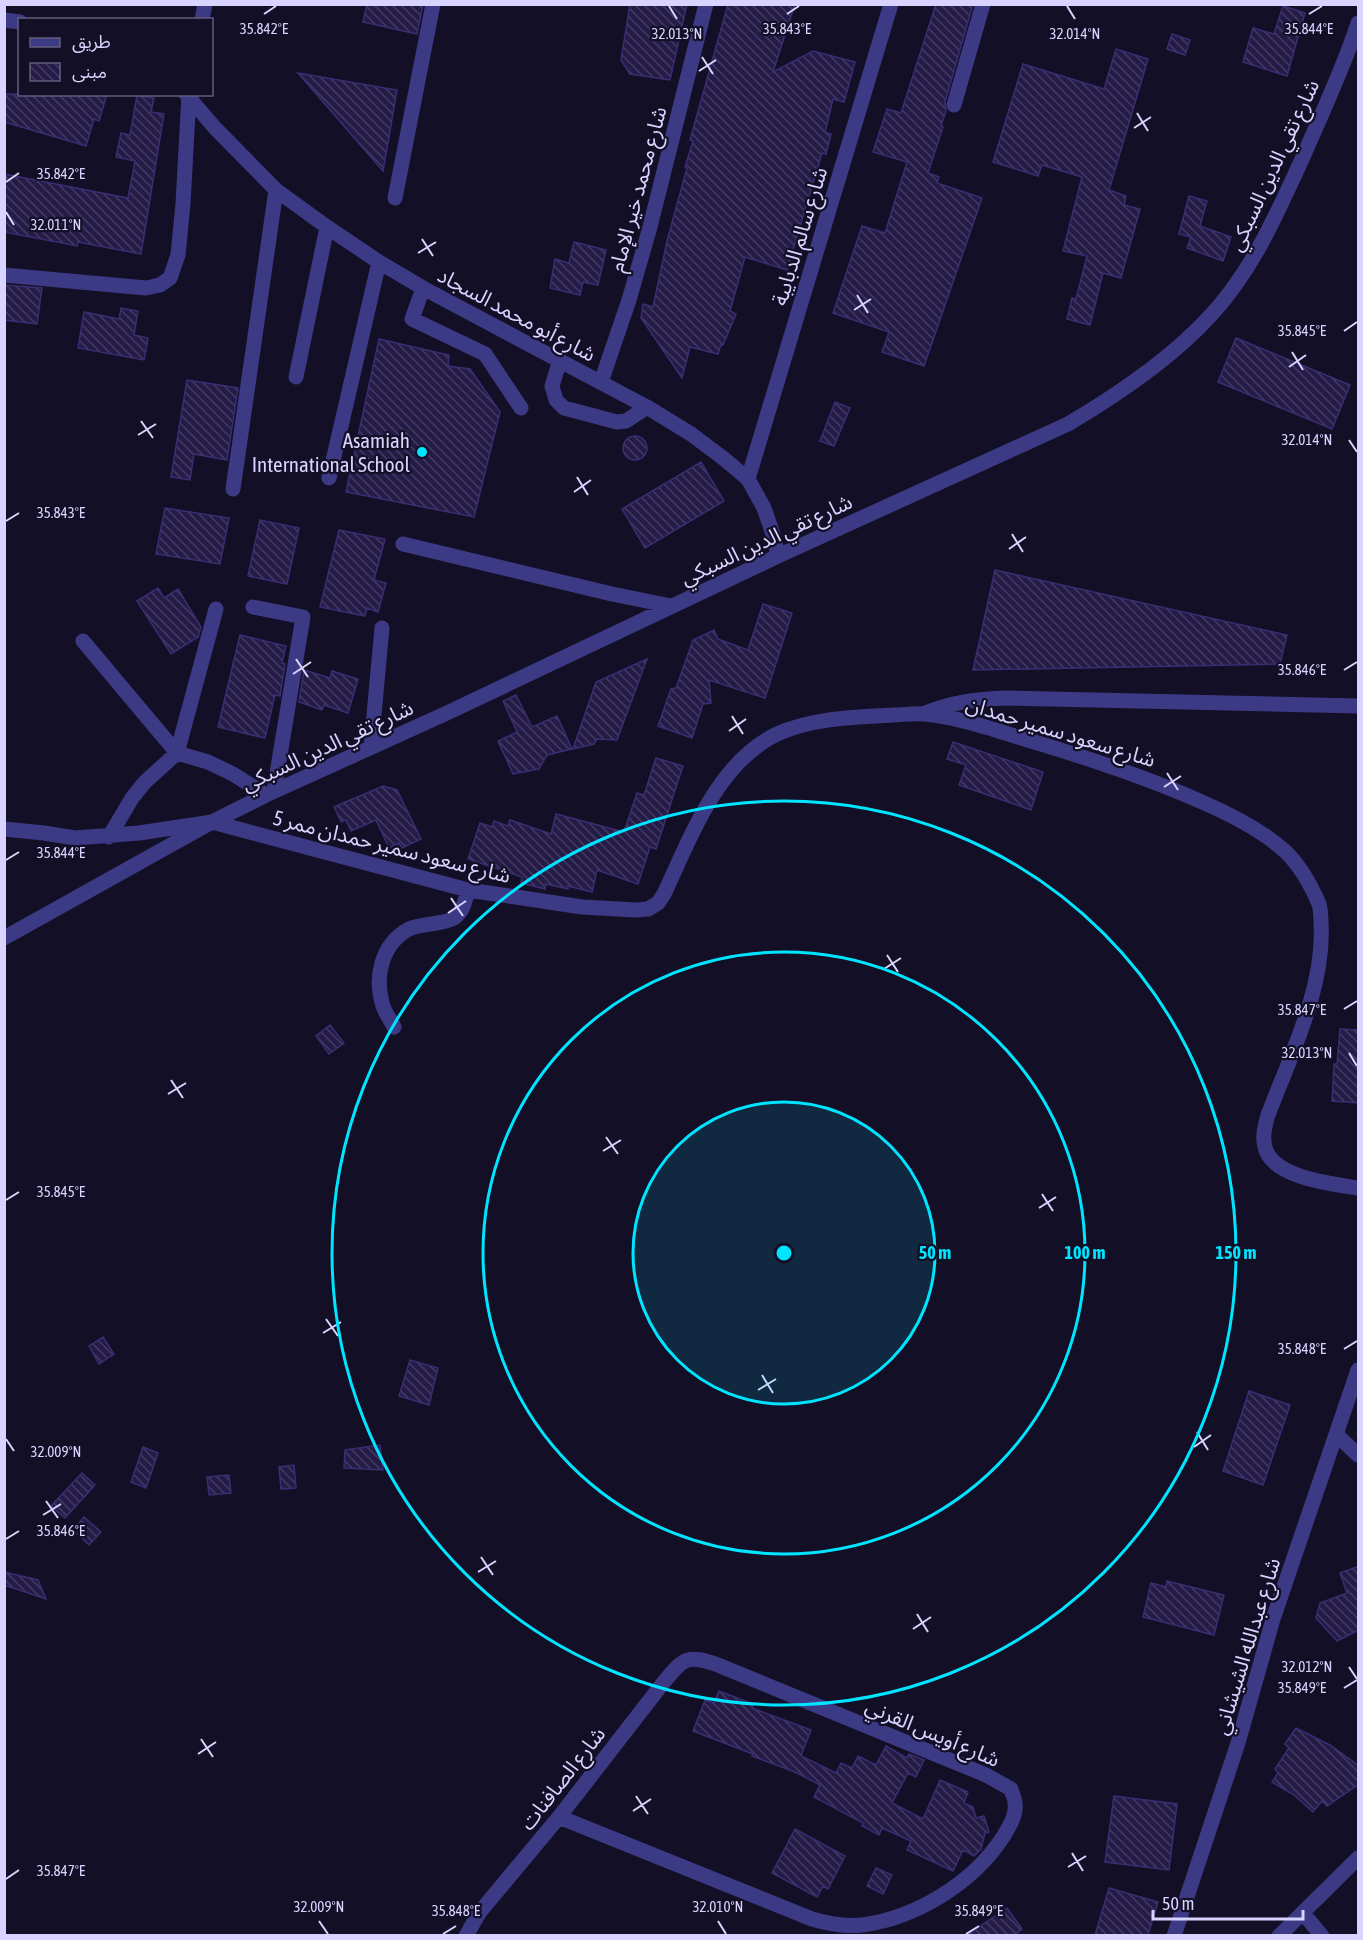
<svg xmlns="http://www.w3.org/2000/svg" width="1363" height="1940" font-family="'Asap Condensed','Noto Sans Arabic',sans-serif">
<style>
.building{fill:url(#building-back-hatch);stroke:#3b2d73;stroke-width:1.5}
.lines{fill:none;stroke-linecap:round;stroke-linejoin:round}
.minor{stroke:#3d3a85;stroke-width:15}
.ticks{fill:none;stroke:#d9d4ff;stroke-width:2}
.ring{fill:none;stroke:#00e5ff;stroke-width:3}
.poi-dot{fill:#00e5ff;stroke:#130f26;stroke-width:2}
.labels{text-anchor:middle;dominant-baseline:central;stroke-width:4.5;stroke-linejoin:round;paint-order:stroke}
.street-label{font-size:21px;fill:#d9d4ff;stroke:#130f26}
.poi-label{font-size:21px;fill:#d9d4ff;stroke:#130f26;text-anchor:end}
.ticks-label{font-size:15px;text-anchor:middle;fill:#d9d4ff;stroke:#130f26;stroke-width:4.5;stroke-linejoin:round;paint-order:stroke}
.centre{fill:#00e5ff;stroke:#130f26;stroke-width:3}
.ring-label{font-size:18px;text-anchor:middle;font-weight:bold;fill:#00e5ff;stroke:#130f26;stroke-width:4.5;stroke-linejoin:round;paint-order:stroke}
</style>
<defs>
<pattern id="building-back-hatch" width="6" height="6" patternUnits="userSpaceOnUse" patternTransform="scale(1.5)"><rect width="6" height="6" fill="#241b47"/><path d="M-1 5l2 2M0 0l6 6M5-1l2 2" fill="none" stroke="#433b63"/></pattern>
</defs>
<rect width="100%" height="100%" fill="#130f26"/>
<path class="building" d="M367,4h56l-6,30 -54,-12z
M630,4h57l-17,76 -40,-6 -9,-14z
M728,4h67l-22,68 40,-21 42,11 -11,40 -11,-3 -8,33 6,2 -5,20 -4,-1 -35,117 -42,-13 -15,54 6,3 -13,31 -2,-1 -3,10 -28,-7 -8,31 -41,-60 2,-14 10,3 14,-66 20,-73 -2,-1 8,-26 -3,-1z
M936,4h37l-28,98 1,9 -5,15 2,1 -15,46 11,4 -2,6 45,15 -58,168 -42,-14 7,-20 -56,-19 29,-87 23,7 22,-71 -34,-10 14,-43 14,4z
M1283,6l22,7 -18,63 -44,-14 10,-34 21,6z
M1172,34l18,6 -5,15 -18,-6z
M1116,49l32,10 -39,131 17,6 -2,9 16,4 -19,69 -18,-5 -13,52 -23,-6 5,-21 4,1 11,-43 -24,-5 19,-74 -40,-12 -4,11 -45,-14 30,-98 81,25z
M298,73l99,17 -14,81z
M4,94h103l-8,27 -5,-2 -8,27 -82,-24z
M137,95l17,3 -3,14 13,2 -23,140 -63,-12 -1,4 -73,-14v-58l124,24 7,-37 -19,-4 5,-24 9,2z
M1189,196l18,5 -7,25 31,11 -8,24 -36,-13 4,-11 -12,-3z
M574,242l32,8 -8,35 -15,-3 -3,13 -30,-7 5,-29 14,4z
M4,285l38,3 -5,36 -33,-4z
M121,308l17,3 -4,24 14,3 -4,22 -66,-12 6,-36 35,7z
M1236,338l114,47 -18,44 -114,-47z
M379,339l70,16 -1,11 22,3 30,43 -26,105 -128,-25z
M187,380l51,8 -11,72 -33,-6 -4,26 -19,-3z
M835,402l15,6 -16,38 -14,-5z
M623 448a12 12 0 1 1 24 0a12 12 0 1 1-24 0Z
M701,462l23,39 -79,47 -23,-39z
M165,508l64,10 -9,46 -64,-10z
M260,520l39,8 -12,56 -39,-8z
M339,530l46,9 -11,41 12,3 -8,29 -11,-4 -2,8 -45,-9z
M995,570l292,65 -7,29 -307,6z
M158,588l6,10 14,-9 23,38 -3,10 -27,17 -34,-53z
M763,604l29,9 -27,85 -56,-18 2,23 -8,1 -11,34 -34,-12 13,-37 5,-1 17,-48 21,-10 4,9 30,11z
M240,635l46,11 -4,17 3,1 -5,32 -5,-1 -10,43 -47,-11z
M647,659l-30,81 -20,-1 -3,5 -21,5 23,-67z
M304,670l26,8 2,-7 26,8 -10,34 -24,-8 -2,5 -23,-8z
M516,695l16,32 25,-11 15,33 -25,6 -8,14 -26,5 -15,-33 19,-9 -14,-31z
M953,742l90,30 -12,38 -72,-25 7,-20 -19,-6z
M656,758l27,8 -27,83 -6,-2 -12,37 -41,-14 -5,22 -24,-6v3l-22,-5 -1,5 -24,-6 1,-6 -54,-18 12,-36 12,4 2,-6 14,5 2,-6 41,14 5,-20 68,18 13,-39 7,2z
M383,786l14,4 24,49 -19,9 -3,-5 -10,5 -13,-28 -25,11 -5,-11 -5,2 -7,-15z
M330,1025l14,18 -15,11 -13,-18z
M1340,1029l19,1v73l-27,-2 2,-37h3z
M103,1337l11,17 -15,10 -10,-18z
M410,1360l28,8 -9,37 -30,-9z
M1249,1391l41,14 -27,80 -40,-14z
M380,1445l3,25 -39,-2 1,-18z
M143,1447l15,6 -12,35 -15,-6z
M294,1465l2,23 -15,1 -2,-22z
M82,1473l13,12 -30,33 -14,-12z
M229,1475l2,18 -22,2 -2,-18z
M84,1517l17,15 -12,13 -16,-15z
M1359,1566v64l-22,11 -21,-23 4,-15 27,-10 -7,-20z
M4,1572l34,8 8,19 -42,-14z
M1167,1581l57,14 -10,40 -71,-18 8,-34 15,4z
M719,1691l34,13 -1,4 59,22 -10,26 35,17 5,-10 11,5 6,-12 18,9 10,-19 21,12 2,-4 15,6 -8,17 -8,-4 -16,30 31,16 17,-39 28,12 -4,11 9,4 3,11 8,-2 5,16 -4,1 -4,16 -7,7 -11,-6 -10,21 -46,-21 4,-9 -29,-13 -3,7 -17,-9 1,-3 -49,-26 6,-12 -25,-13 -43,-16 1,-2 -60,-23 12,-31 9,3z
M1296,1728l34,17 29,21v18l-32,22 -5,-5 -9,11 -19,-17 -22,-13 6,-9 -3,-4 14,-21 -4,-4z
M1114,1796l63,8 -8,66 -64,-8z
M795,1829l50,27 -17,33 -5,-3 -6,11 -45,-24z
M876,1868l16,7 -9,19 -16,-8z
M1109,1888l49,14 -10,33h-53z
M1007,1908l15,21 -8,6h-47z"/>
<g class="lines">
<path class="minor" d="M4,20l16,2
M202,20l3,-16
M186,94l29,34 61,62 51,37 52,35 44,26 224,119 44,27 32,24 25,21 16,29 9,26 5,22
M954,105l29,-101
M395,198l38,-194
M4,275l142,13 14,-3 10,-7 8,-23 5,-51 6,-110
M423,288l-11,31 73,35 36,54
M560,360l-8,26 4,14 8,8 53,14 9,-1 21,-14
M296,377l31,-150
M601,382l28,-82 21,-73 56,-223
M329,478l50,-216
M748,479l143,-475
M233,489l43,-299
M403,544l209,50 59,12
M253,607l50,10 -29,174
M83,641l94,112 31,9 25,12 33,21
M923,714c29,-12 53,-15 84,-16l351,8
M371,747l11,-119
M4,829l40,4 31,5 64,-5 73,-11 54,-27 181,-82 331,-157 290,-132c51,-30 105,-67 144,-110 42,-46 65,-101 91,-157 19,-44 40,-88 55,-134
M109,837l23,-39 13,-16 32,-29 39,-144
M4,938l208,-116 256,68 48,7 66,10 54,3 12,-1 10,-6 6,-9c27,-57 53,-131 113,-160 35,-16 78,-17 116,-19 10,0 21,-2 31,-1 35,3 71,16 104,26 60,18 118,37 174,62 30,13 60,28 84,50 14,14 25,33 33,52 2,6 2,13 2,20 4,63 -31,133 -53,191 -3,11 -6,21 -3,32 7,31 68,37 93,41
M394,1027c-3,-7 -9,-14 -11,-21 -9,-28 -2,-62 26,-77 12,-6 34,-4 45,-11 10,-7 11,-18 14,-28
M1337,1435l21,20
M1303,1913l19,23
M466,1936l13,-23 80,-96 104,-134c21,-25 23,-29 55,-18l268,110 25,14c1,5 4,9 4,14 2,12 -6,24 -12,34 -30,46 -87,81 -141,88 -18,2 -33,-1 -50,-6l-253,-102
M1174,1936l64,-193 35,-124 85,-249
M1279,1936l79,-78"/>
</g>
<path class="ticks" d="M669,6l8,13M1067,6l8,13M264,14l12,-8M787,14l12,-8M1309,14l13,-8M702,57l11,17M699,71l17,-11M1137,113l11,18M1134,128l17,-11M6,182l13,-9M6,212l8,13M422,239l11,17M418,253l18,-11M857,295l11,18M854,310l17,-11M1344,331l13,-9M1292,352l11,18M1289,367l17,-12M141,421l12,17M138,435l18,-11M1349,440l8,12M577,477l11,18M574,492l17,-12M6,521l13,-8M1012,534l11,18M1009,549l17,-12M296,659l12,18M1344,670l13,-8M293,674l18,-12M732,716l11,18M729,731l17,-12M1167,773l11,17M1164,787l17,-11M6,860l13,-8M451,898l12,18M448,913l18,-12M887,955l11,17M884,969l17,-11M1344,1009l13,-8M1349,1053l8,13M171,1080l12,18M168,1094l18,-11M606,1137l12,17M603,1151l18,-11M1042,1194l11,17M6,1200l13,-8M1039,1208l17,-11M326,1319l12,17M323,1333l18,-11M1344,1349l13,-8M762,1375l11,18M758,1390l18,-11M1197,1432l11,18M6,1439l8,12M1194,1447l17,-12M46,1501l12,17M43,1515l18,-11M6,1539l13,-8M481,1557l12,18M478,1572l18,-11M917,1614l11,18M913,1629l18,-12M1349,1667l8,12M1344,1688l13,-8M201,1739l12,18M198,1754l18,-12M636,1796l12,18M633,1811l18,-12M1072,1853l11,18M1068,1867l18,-11M6,1879l13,-9M319,1921l9,13M718,1921l8,13M443,1934l13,-8M966,1934l13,-8"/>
<circle cx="784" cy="1253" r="151" fill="#00e5ff" fill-opacity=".12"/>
<g class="ring">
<circle cx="784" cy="1253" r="151"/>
<circle cx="784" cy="1253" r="301"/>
<circle cx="784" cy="1253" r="452"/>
</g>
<circle class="poi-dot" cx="422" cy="452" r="6"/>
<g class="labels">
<g class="street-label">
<text transform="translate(1273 165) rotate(-65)">شارع تقي الدين السبكي</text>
<text transform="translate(637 189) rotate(-75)">شارع محمد خير الإمام</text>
<text transform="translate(799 236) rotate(-73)">شارع سالم الدبايبة</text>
<text transform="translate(517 314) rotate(28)">شارع أبو محمد السجاد</text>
<text transform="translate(766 539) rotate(-25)">شارع تقي الدين السبكي</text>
<text transform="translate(1061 731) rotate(17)">شارع سعود سمير حمدان</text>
<text transform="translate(327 745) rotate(-25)">شارع تقي الدين السبكي</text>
<text transform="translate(392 846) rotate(14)">شارع سعود سمير حمدان ممر 5</text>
<text transform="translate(1246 1646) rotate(-73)">شارع عبدالله الشيشاني</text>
<text transform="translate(933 1732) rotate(23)">شارع أويس القرني</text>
<text transform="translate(562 1778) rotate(-52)">شارع الصافنات</text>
</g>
<g class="poi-label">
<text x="410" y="440">Asamiah<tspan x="410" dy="24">International School</tspan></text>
</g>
</g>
<g class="ticks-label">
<text x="264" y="34">35.842°E</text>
<text x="787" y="34">35.843°E</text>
<text x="1309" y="34">35.844°E</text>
<text x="677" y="39">32.013°N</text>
<text x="1075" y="39">32.014°N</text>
<text x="61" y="179">35.842°E</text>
<text x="56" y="230">32.011°N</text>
<text x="1302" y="336">35.845°E</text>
<text x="1307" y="445">32.014°N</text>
<text x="61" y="518">35.843°E</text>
<text x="1302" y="675">35.846°E</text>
<text x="61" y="858">35.844°E</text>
<text x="1302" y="1015">35.847°E</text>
<text x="1307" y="1058">32.013°N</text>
<text x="61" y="1197">35.845°E</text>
<text x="1302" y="1354">35.848°E</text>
<text x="56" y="1457">32.009°N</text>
<text x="61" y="1536">35.846°E</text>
<text x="1307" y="1672">32.012°N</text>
<text x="1302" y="1693">35.849°E</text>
<text x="61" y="1876">35.847°E</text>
<text x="319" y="1912">32.009°N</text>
<text x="718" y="1912">32.010°N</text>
<text x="456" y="1916">35.848°E</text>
<text x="979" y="1916">35.849°E</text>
</g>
<circle cx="784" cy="1253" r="9" class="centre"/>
<g class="ring-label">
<text x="935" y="1259">50 m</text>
<text x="1085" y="1259">100 m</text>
<text x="1236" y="1259">150 m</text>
</g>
<rect width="1363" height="1940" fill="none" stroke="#d9d4ff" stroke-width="12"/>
<rect x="18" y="18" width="195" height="78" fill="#130f26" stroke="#625e7d" stroke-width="1.5"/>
<rect x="30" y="38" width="30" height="9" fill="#3d3a85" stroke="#625e7d" stroke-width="1.5"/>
<text x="72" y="48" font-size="18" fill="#d9d4ff">طريق</text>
<rect x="30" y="63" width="30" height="18" fill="url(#building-back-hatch)" stroke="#625e7d" stroke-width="1.5"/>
<text x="72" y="78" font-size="18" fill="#d9d4ff">مبنى</text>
<path d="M1153 1910v9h150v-9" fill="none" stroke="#d9d4ff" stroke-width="3"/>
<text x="1162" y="1910" font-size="18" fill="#d9d4ff" stroke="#130f26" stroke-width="4.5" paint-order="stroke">50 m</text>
</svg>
